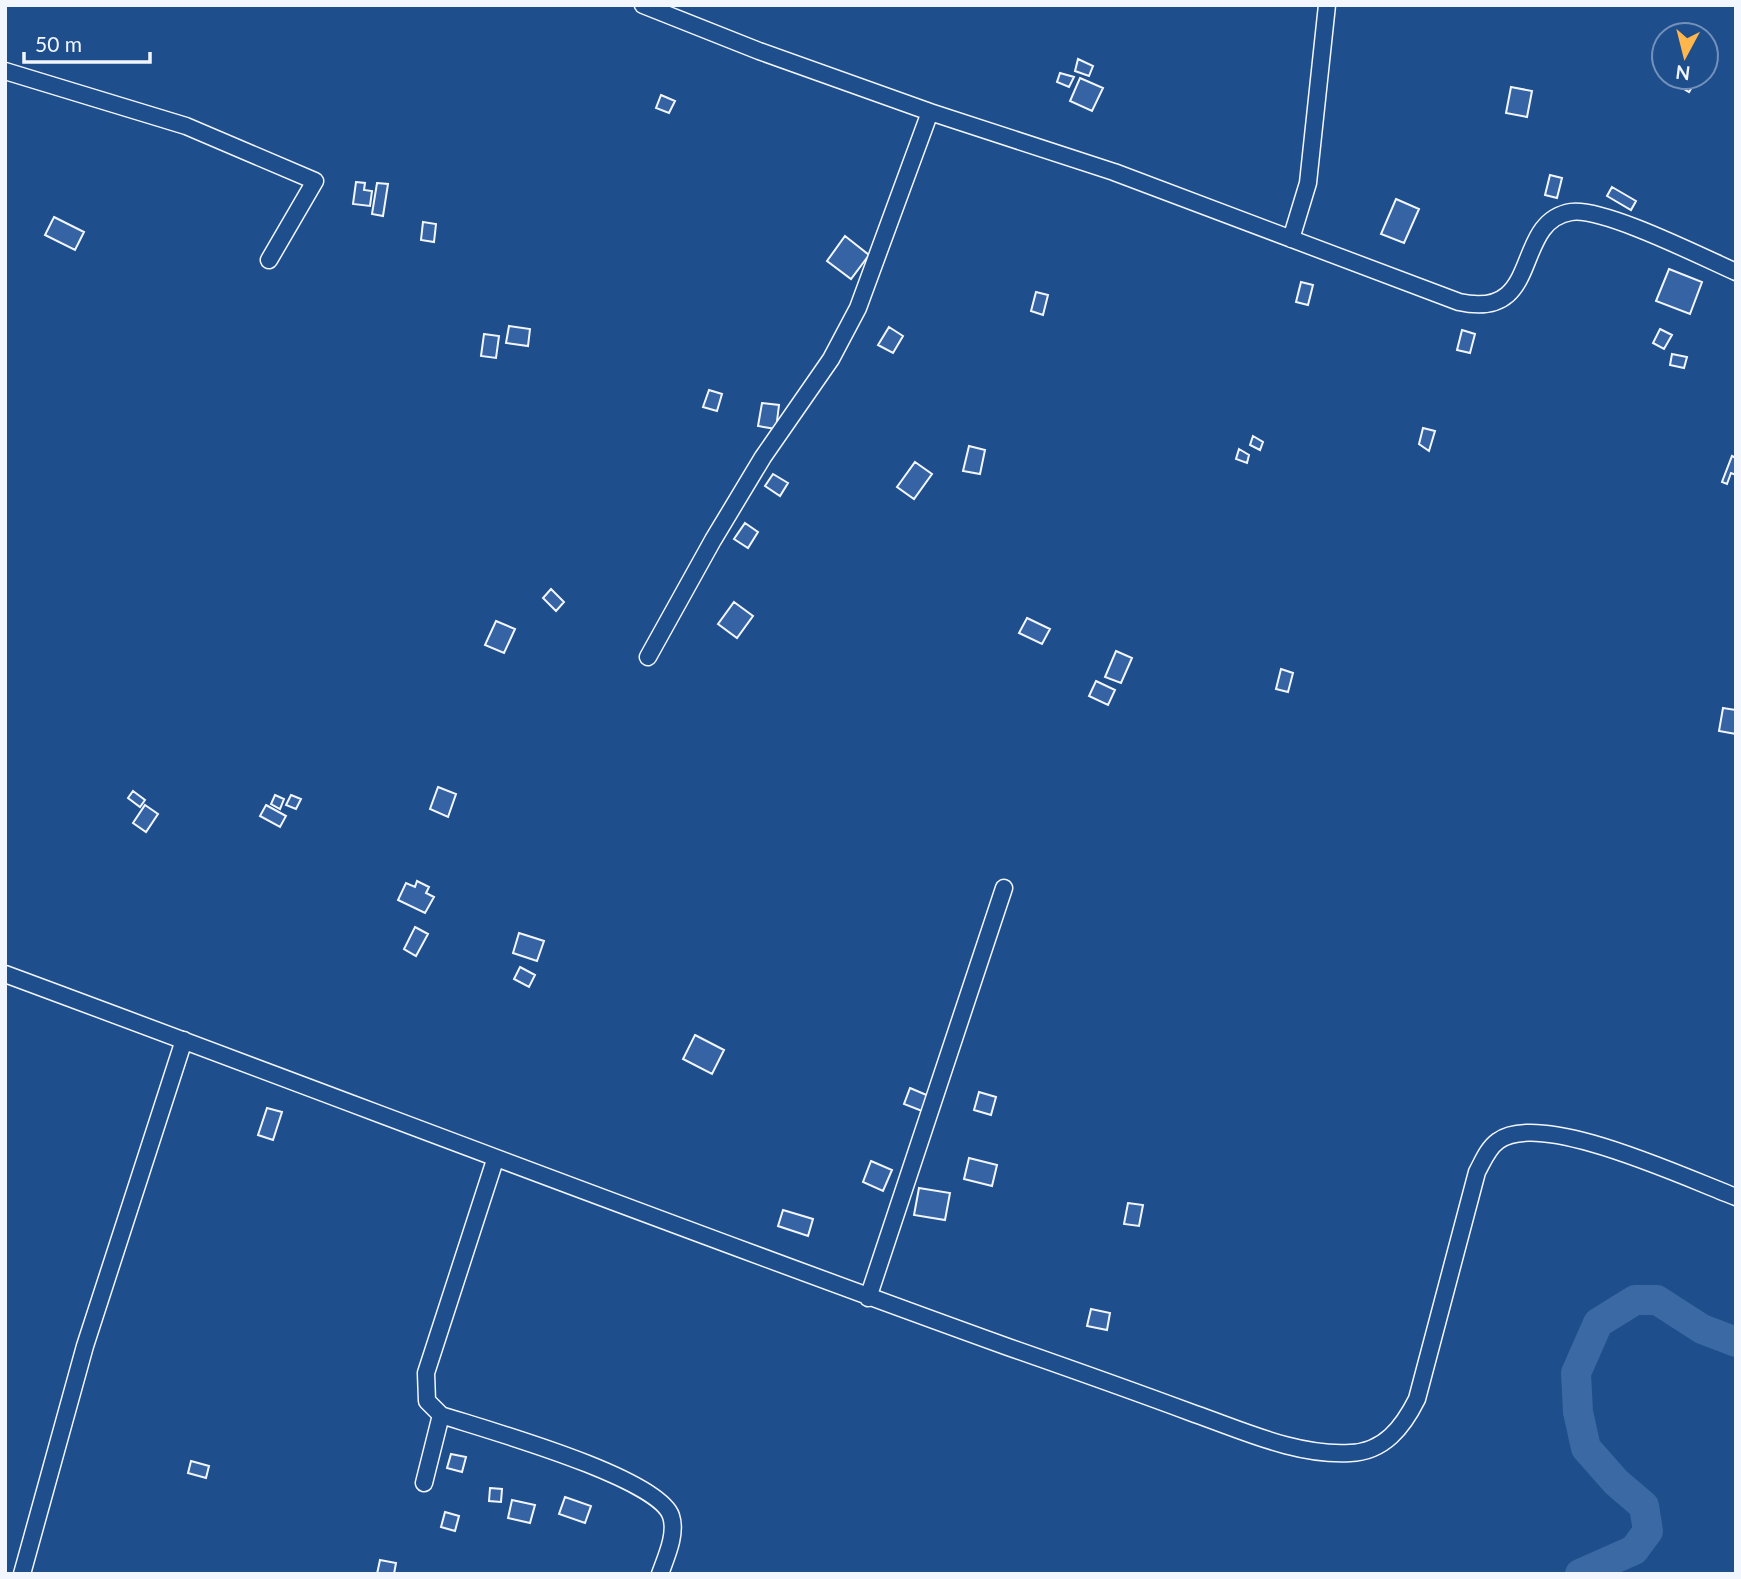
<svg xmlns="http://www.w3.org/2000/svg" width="1741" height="1579" font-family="Lato,sans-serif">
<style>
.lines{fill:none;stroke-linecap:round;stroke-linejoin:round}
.river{stroke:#3b69a3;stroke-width:30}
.building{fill:#3563a3;stroke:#f2f6ff;stroke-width:2}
.minor-casing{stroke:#f2f6ff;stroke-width:19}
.minor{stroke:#1f4e8c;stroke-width:16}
</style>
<rect width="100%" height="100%" fill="#1f4e8c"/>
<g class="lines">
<path class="river" d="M1580,1574l54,-24 14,-19 -4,-25 -28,-24 -30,-34 -8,-36 -2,-39 22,-50 37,-23h22l45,29 34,13"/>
</g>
<path class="building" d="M1078,59l15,7 -4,10 -14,-5z
M1060,73l14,4 -5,10 -12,-5z
M1681,77h17l-9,15 -13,-8z
M1080,78l23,10 -11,23 -22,-10z
M1511,87l21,4 -5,26 -21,-4z
M661,95l14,6 -6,12 -13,-5z
M1550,175l12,3 -5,20 -12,-3z
M356,182l9,1 -1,7 8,1 -2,15 -17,-2z
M377,183l11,1 -5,32 -11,-2z
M1612,187l24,14 -5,9 -24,-14z
M1396,199l23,10 -15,34 -23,-9z
M54,217l30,15 -9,18 -30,-15z
M423,222l13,2 -2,18 -13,-2z
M845,236l24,19 -18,24 -24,-18z
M1669,269l33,13 -12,32 -34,-13z
M1301,282l12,3 -5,20 -12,-3z
M1036,292l12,3 -5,20 -12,-4z
M509,326l21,3 -2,17 -22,-3z
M889,327l14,9 -10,17 -15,-8z
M1660,329l12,6 -8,14 -11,-6z
M1462,330l13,4 -5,19 -13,-3z
M484,334l15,2 -3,22 -15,-2z
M1672,354l15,3 -3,11 -14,-3z
M709,390l13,4 -5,17 -14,-4z
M762,403l17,2 -3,24 -18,-3z
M1423,428l12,3 -6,20 -10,-7z
M1253,436l10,6 -3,8 -10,-5z
M969,446l16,4 -5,24 -17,-3z
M1239,449l10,6 -2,8 -11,-4z
M1732,456l4,2v17l-5,-2 -4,11 -5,-2z
M915,462l17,12 -18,25 -17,-12z
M773,474l15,9 -8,13 -15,-10z
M745,523l13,9 -10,16 -14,-9z
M551,589l13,13 -8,9 -13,-13z
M734,602l19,14 -16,22 -19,-14z
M1027,618l23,11 -8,15 -23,-11z
M496,621l19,8 -11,24 -19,-8z
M1116,651l16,7 -11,25 -16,-6z
M1281,669l12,4 -5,19 -12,-3z
M1096,681l19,9 -7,15 -19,-9z
M1723,708l13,2v24l-17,-3z
M438,787l18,7 -8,23 -18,-8z
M133,791l12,9 -5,7 -12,-9z
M275,795l9,4 -4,10 -9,-5z
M291,795l10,4 -5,10 -10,-4z
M145,805l13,9 -12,18 -13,-9z
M266,805l20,11 -6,11 -20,-11z
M417,881l12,6 -3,6 8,4 -9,16 -27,-13 8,-17 9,4z
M415,927l13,7 -12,22 -12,-7z
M519,933l25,8 -7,20 -24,-8z
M520,967l15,8 -6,12 -15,-8z
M695,1035l29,15 -12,24 -29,-15z
M910,1088l19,8 -7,15 -18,-7z
M979,1092l17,5 -5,18 -17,-5z
M267,1108l15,4 -9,28 -15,-5z
M969,1158l28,7 -5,21 -28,-7z
M871,1161l21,9 -9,21 -20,-9z
M919,1188l31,5 -5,27 -31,-5z
M1128,1203l15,2 -4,21 -15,-2z
M783,1210l30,9 -5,17 -30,-10z
M1091,1309l19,4 -3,17 -20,-4z
M451,1454l15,3 -4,15 -15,-4z
M191,1461l18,5 -3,12 -18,-5z
M490,1488l12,1 -1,13 -12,-1z
M565,1497l26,9 -6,17 -26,-9z
M512,1500l23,5 -5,18 -22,-5z
M445,1512l14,4 -4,15 -14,-4z
M380,1560l16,3 -2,11h-17z"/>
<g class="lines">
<defs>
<path id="minor" d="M643,5l116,46 171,61 184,60 345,130c85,19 52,-80 112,-90 32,-5 131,45 165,60
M5,71l181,55 129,55 -46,79
M1291,239l17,-56 19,-178
M648,657l65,-117 50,-83 68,-98 27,-51 72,-196
M5,974c335,124 667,252 1003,373 63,22 125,44 187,67 49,17 102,42 155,39 34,-1 53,-26 67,-54l60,-227c6,-11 11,-24 21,-31 42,-32 190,38 238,56
M495,1160l-69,213 1,28 14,14c43,14 217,62 230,101 6,18 -5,41 -11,58
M868,1298l136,-410
M424,1483l17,-68
M22,1574l63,-228 99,-306"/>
</defs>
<use href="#minor" class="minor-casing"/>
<use href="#minor" class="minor"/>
</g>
<rect width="1741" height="1579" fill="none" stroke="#f2f6ff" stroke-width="14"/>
<g transform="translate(1685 56) rotate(187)"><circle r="33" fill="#1f4e8c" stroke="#7391ba" stroke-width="2"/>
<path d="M0-5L12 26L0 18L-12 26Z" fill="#ffb74d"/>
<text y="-10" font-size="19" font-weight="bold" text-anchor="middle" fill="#f2f6ff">N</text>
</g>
<path d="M24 52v10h126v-10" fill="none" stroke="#f2f6ff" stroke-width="3.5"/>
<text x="35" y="52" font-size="21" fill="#f2f6ff" stroke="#1f4e8c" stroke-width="5" paint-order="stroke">50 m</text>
</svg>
